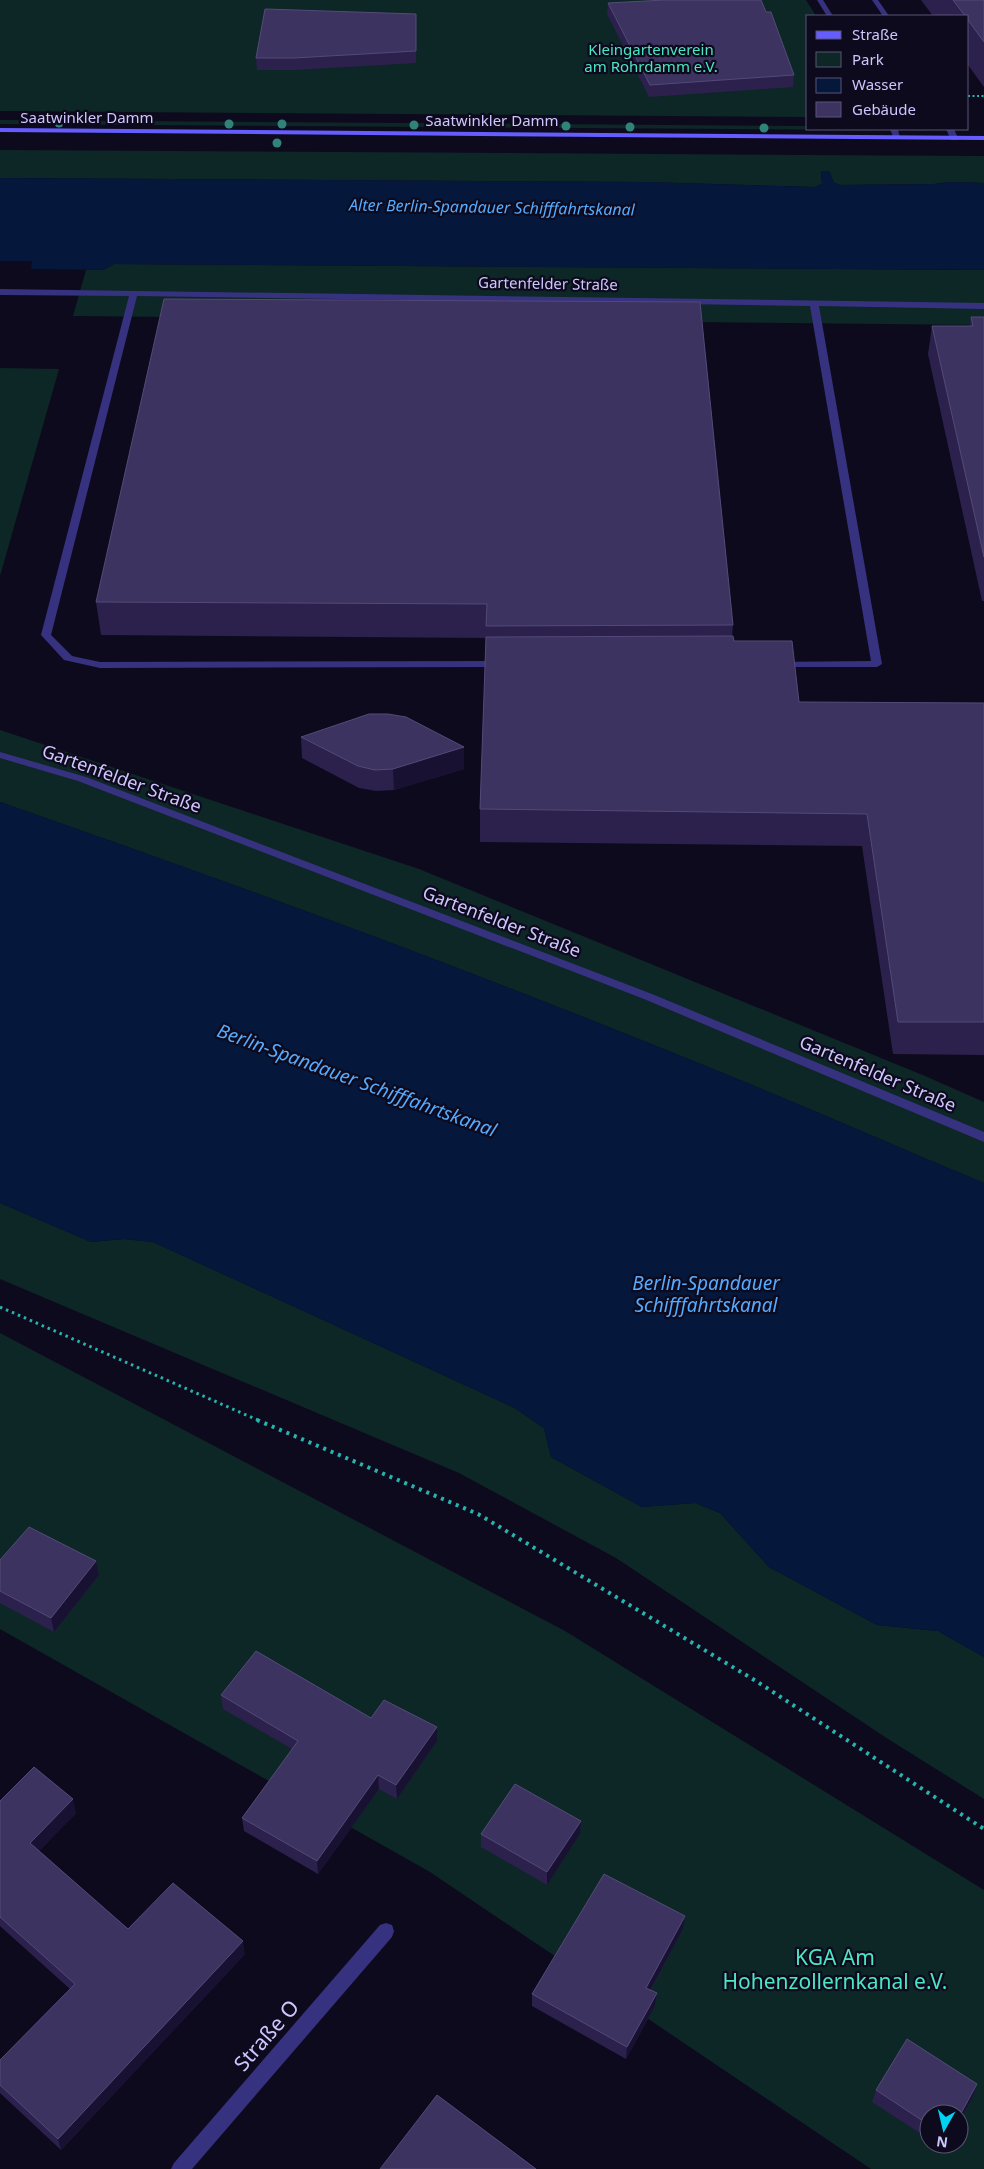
<svg xmlns="http://www.w3.org/2000/svg" width="984" height="2169" font-family="'Noto Sans',sans-serif">
<style>
.green{fill:#0d2727;fill-rule:evenodd}
.water{fill:#05173a}
.lines{fill:none;stroke-linecap:round;stroke-linejoin:round}
.path-far2{stroke:#25b4af;stroke-width:2;stroke-dasharray:2 2.5;stroke-linecap:butt}
.path-far1{stroke:#25b4af;stroke-width:3;stroke-dasharray:2.5 4;stroke-linecap:butt}
.path{stroke:#25b4af;stroke-width:4;stroke-dasharray:3 5;stroke-linecap:butt}
.service{fill:#37327f;fill-rule:evenodd}
.minor{fill:#37327f;fill-rule:evenodd}
.secondary{fill:#655dff;fill-rule:evenodd}
.tree{fill:#308378}
.wall{fill:#2b214c}
.shaded-wall{fill:#181131}
.building{fill:#3d3360;stroke:#544a79}
.labels{text-anchor:middle;dominant-baseline:central;stroke-width:4.5;stroke-linejoin:round;paint-order:stroke}
.far-park-label{font-size:15px;fill:#4be6c3;stroke:#0e0a1d}
.far-street-label{font-size:15px;fill:#cec6ff;stroke:#0e0a1d}
.far-water-label{font-size:16px;font-style:italic;fill:#54abff;stroke:#0e0a1d}
.street-label{font-size:18px;fill:#cec6ff;stroke:#0e0a1d}
.water-label{font-size:19px;font-style:italic;fill:#54abff;stroke:#0e0a1d}
.near-park-label{font-size:21px;fill:#4be6c3;stroke:#0e0a1d}
.near-street-label{font-size:21px;fill:#cec6ff;stroke:#0e0a1d}
</style>
<rect width="100%" height="100%" fill="#0e0a1d"/>
<g class="green">
<path d="M0 0H806L816 16H808V117L0 111Z"/>
<path d="M0 120 808 126V129L873 130 0 124Z"/>
<path d="M0 150 984 156V183L949 182 934 184 841 185 834 183 829 171H821L822 184 815 187 644 182 0 178Z"/>
<path d="M114 264 984 270V325L73 316 86 270H103Z"/>
<path d="M0 368 59 369 0 576Z"/>
<path d="M0 730 419 869 925 1076 984 1102V1183C904 1150 825 1115 745 1082 500 981 250 889 0 802Z"/>
<path d="M0 1203 91 1242 124 1239 153 1242 513 1407 544 1428 551 1457 642 1507 695 1503 720 1513 769 1567 877 1625 938 1631 984 1657V1799L888 1739 616 1558 459 1473 0 1279Z"/>
<path d="M0 1333 565 1631 984 1890V2169H871L430 1872 0 1629ZM929 2114H959V2144H929Z"/>
</g>
<g class="water">
<path d="M821 171H829L834 183 841 185 934 184 949 182 984 183V270L114 264 103 270 31 269 32 261H0V178L644 182 814 187 822 184Z"/>
<path d="M0 802C250 889 500 981 745 1082 825 1115 904 1150 984 1183V1657L938 1631 877 1625 769 1567 720 1513 695 1503 642 1507 551 1457 544 1428 513 1407 153 1242 124 1239 91 1242 0 1203Z"/>
</g>
<g class="lines">
<path class="path-far2" d="M968 96H984"/>
<path class="path-far1" d="M0 1307 260 1421"/>
<path class="path" d="M257 1420 478 1514 756 1681 984 1829"/>
<g class="service">
<path d="M817 0H823L833 16H827Z"/>
<path d="M890 129H898L900 139H894Z"/>
<path d="M0 289 984 303V309L819 306 882 664 877 667H778L774 666V662L871 661 810 306 137 296 51 635 72 656 100 662 500 661 505 664 500 667 100 668 64 660 41 635 129 296 0 295Z"/>
<path d="M0 752 86 777 652 994 984 1132V1142L644 999 78 781 0 758Z"/>
</g>
<g class="minor">
<path d="M872 0H878L889 16H883Z"/>
<path d="M946 129H954L958 138 957 140H951Z"/>
<path d="M386 1923 392 1925 394 1931 392 1937 192 2169H171L174 2163 380 1925Z"/>
</g>
<path class="secondary" d="M0 128 984 136V140L0 132Z"/>
</g>
<g class="tree">
<circle cx="59" cy="123" r="4.5"/>
<circle cx="229" cy="124" r="4.5"/>
<circle cx="282" cy="124" r="4.5"/>
<circle cx="414" cy="125" r="4.5"/>
<circle cx="566" cy="126" r="4.5"/>
<circle cx="630" cy="127" r="4.5"/>
<circle cx="764" cy="128" r="4.5"/>
<circle cx="277" cy="143" r="4.5"/>
</g>
<g class="wall">
<path d="M921 0H984V87L968 65V16H933Z"/>
<path d="M608 3 794 75 793 87 649 97 607 14Z"/>
<path d="M416 14V63L295 70H257L256 58Z"/>
<path d="M700 302 733 625 732 636 734 641 799 702 984 703V1055L893 1054 862 846 480 842V809L486 638 101 635 96 602Z"/>
<path d="M971 317H984V601H982L928 354 932 326H970Z"/>
<path d="M301 737 464 747V769L394 790 376 791 359 788 302 758Z"/>
<path d="M0 1560 96 1561 99 1575 54 1632 0 1603Z"/>
<path d="M221 1695 437 1727V1741L397 1799 379 1789 318 1874 244 1831 242 1818 292 1749 223 1709Z"/>
<path d="M0 1801 76 1813 39 1851 128 1929 245 1954 61 2150 0 2093V2060L70 1989 0 1926Z"/>
<path d="M581 1821 580 1834 547 1885 481 1847V1834Z"/>
<path d="M685 1916 683 1929 651 1990 657 1993 655 2006 626 2059 532 2006V1994Z"/>
<path d="M977 2084 973 2096 959 2122V2114H929V2139L872 2102 876 2090Z"/>
<path d="M937 2144H947L944 2149Z"/>
</g>
<g class="shaded-wall">
<path d="M464 747V769L394 790 393 769Z"/>
<path d="M96 1561 99 1575 54 1632 51 1618Z"/>
<path d="M437 1727V1741L397 1799 396 1785Z"/>
<path d="M378 1775 379 1789 318 1874 317 1861Z"/>
<path d="M73 1799 76 1813 34 1856 30 1843Z"/>
<path d="M581 1821 580 1834 547 1885V1872Z"/>
<path d="M685 1916 683 1929 645 2000 646 1988Z"/>
<path d="M243 1941 245 1954 61 2150 58 2139Z"/>
<path d="M657 1993 655 2006 626 2059 627 2047Z"/>
<path d="M977 2084 973 2096 959 2122V2117Z"/>
</g>
<g class="building">
<path d="M665 0H761L766 12H771L794 75 650 85 608 3Z"/>
<path d="M953 0H984V42L968 20V16H965Z"/>
<path d="M265 9 416 14V51L294 58H256Z"/>
<path d="M164 299 700 302 733 625 486 626 487 604 96 602Z"/>
<path d="M971 317H984V557L932 326H973Z"/>
<path d="M733 636 734 641H792L799 702 984 703V1022H898L867 814 480 809 486 637Z"/>
<path d="M369 714H388L406 717 464 747 393 769 375 770 358 766 301 737Z"/>
<path d="M29 1527 96 1561 51 1618 0 1591V1560Z"/>
<path d="M256 1651 371 1718 384 1700 437 1727 396 1785 378 1775 317 1861 242 1818 298 1741 221 1695Z"/>
<path d="M34 1767 73 1799 30 1843 128 1929 173 1883 243 1941 58 2139 0 2085V2060L75 1984 0 1917V1801Z"/>
<path d="M515 1784 581 1821 547 1872 481 1834Z"/>
<path d="M604 1874 685 1916 646 1988 657 1993 627 2047 532 1994Z"/>
<path d="M907 2039 977 2084 959 2117V2114H929V2125L876 2090Z"/>
<path d="M437 2095 536 2169H380Z"/>
</g>
<g class="labels">
<g class="far-park-label">
<text x="651" y="49">Kleingartenverein<tspan x="651" dy="17">am Rohrdamm e.V.</tspan></text>
</g>
<g class="far-street-label">
<text x="87" y="117">Saatwinkler Damm</text>
<text x="492" y="120">Saatwinkler Damm</text>
<text transform="translate(548 283) rotate(1)">Gartenfelder Straße</text>
</g>
<g class="far-water-label">
<text transform="translate(492 207) rotate(1)">Alter Berlin-Spandauer Schifffahrtskanal</text>
</g>
<g class="street-label">
<text transform="translate(122 778) rotate(20)">Gartenfelder Straße</text>
<text transform="translate(502 921) rotate(21)">Gartenfelder Straße</text>
<text transform="translate(878 1073) rotate(23)">Gartenfelder Straße</text>
</g>
<g class="water-label">
<text transform="translate(357 1080) rotate(20)">Berlin-Spandauer Schifffahrtskanal</text>
<text x="706" y="1283">Berlin-Spandauer<tspan x="706" dy="22">Schifffahrtskanal</tspan></text>
</g>
<g class="near-park-label">
<text x="835" y="1957">KGA Am<tspan x="835" dy="24">Hohenzollernkanal e.V.</tspan></text>
</g>
<g class="near-street-label">
<text transform="translate(266 2035) rotate(-49)">Straße O</text>
</g>
</g>
<rect x="806" y="15" width="162" height="115" fill="#0e0a1d" stroke="#5b5577"/>
<rect x="816" y="31" width="25" height="8" fill="#655dff" stroke="#5b5577"/>
<text x="852" y="40" font-size="15" fill="#cec6ff">Straße</text>
<rect x="816" y="52" width="25" height="15" fill="#0d2727" stroke="#5b5577"/>
<text x="852" y="65" font-size="15" fill="#cec6ff">Park</text>
<rect x="816" y="78" width="25" height="15" fill="#05173a" stroke="#5b5577"/>
<text x="852" y="90" font-size="15" fill="#cec6ff">Wasser</text>
<rect x="816" y="102" width="25" height="15" fill="#3d3360" stroke="#5b5577"/>
<text x="852" y="115" font-size="15" fill="#cec6ff">Gebäude</text>
<g transform="translate(944 2129) rotate(188)"><circle r="24" fill="#0e0a1d" stroke="#5b5577"/>
<path d="M0-4L9 19L0 12L-9 19Z" fill="#00d2f1"/>
<text y="-8" font-size="14" font-weight="bold" text-anchor="middle" fill="#cec6ff">N</text>
</g>
</svg>
